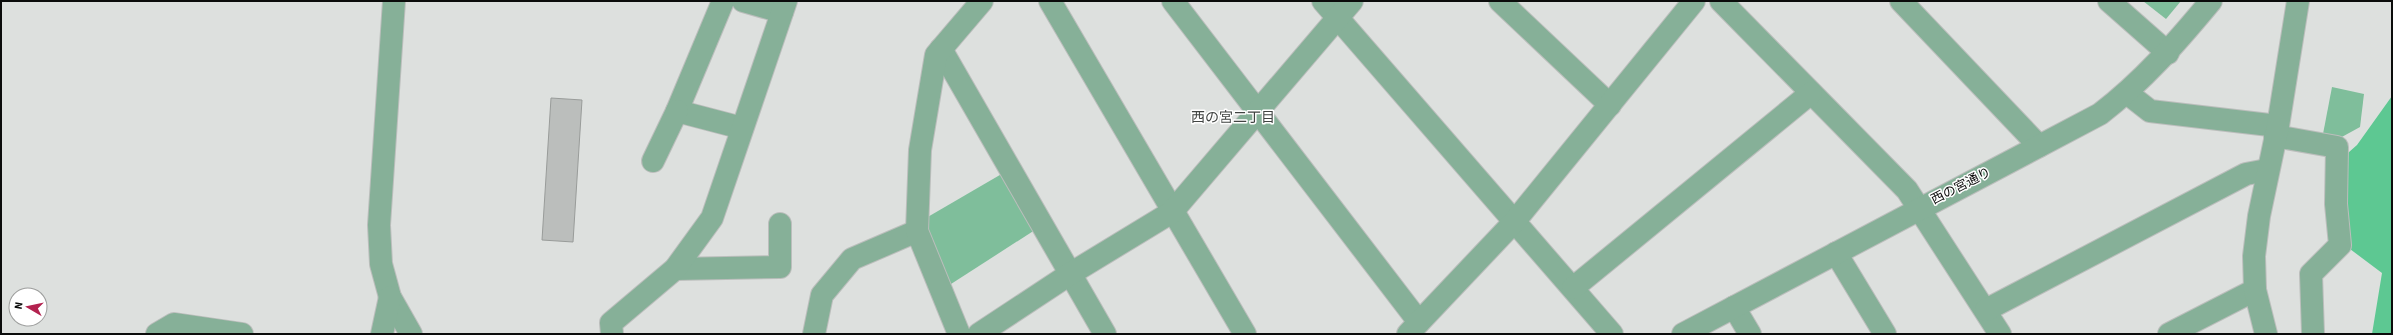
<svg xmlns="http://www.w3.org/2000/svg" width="2393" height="335" font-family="'Source Sans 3','Noto Sans JP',sans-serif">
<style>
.green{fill:#7fbe9b}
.forest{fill:#5dc892}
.building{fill:#bbbebc;stroke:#999c9a}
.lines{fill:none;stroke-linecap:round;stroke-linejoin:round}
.minor-casing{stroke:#bbbebc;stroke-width:24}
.minor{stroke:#86b098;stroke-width:22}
.labels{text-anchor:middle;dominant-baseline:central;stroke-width:3;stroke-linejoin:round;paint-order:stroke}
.street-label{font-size:13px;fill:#0b0c0b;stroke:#fff}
.neighbourhood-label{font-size:14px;fill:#414442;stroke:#fff}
</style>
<rect width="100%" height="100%" fill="#dde0de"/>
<g class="green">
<path d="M2143 1H2181L2166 19Z"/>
<path d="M2332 87 2364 94 2360 127 2340 138 2323 134Z"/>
<path d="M1005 172 1038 228 951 284 925 234 926 218Z"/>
</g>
<path class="forest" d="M2392 96V334H2372L2382 273 2350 249 2340 160 2357 145Z"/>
<path class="building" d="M551 98 582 100 573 242 542 240Z"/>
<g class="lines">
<g class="minor-casing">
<g id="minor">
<path d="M394 1 379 225 381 264 390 297 411 334"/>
<path d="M723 1 677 111 742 128"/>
<path d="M743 1 782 12"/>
<path d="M1050 1 1245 334"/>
<path d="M1173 1 1419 322"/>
<path d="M1323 1 1612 334"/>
<path d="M1500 1 1610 105"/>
<path d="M1721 1 1907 190 2000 334"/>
<path d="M1901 1 2039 146"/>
<path d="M2109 1 2168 53"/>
<path d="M941 49 1105 334"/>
<path d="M2127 93 2150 111 2278 126"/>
<path d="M2275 136 2337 147 2336 204 2340 245 2311 274 2313 334"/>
<path d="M653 161 677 111"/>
<path d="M1836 253 1885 334"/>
<path d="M675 269 780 267V224"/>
<path d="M1573 288 1811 93"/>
<path d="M1734 307 1750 334"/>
<path d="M1986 310 2246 174 2267 170"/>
<path d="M157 334 174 324 242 334"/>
<path d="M382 334 390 297"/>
<path d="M612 334 611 323 675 269 712 218 786 1"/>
<path d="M814 334 822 295 852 259 917 231"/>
<path d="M959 334 917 231 920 150 936 55 982 1"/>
<path d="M979 334 1070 274 1172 212 1352 1"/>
<path d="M1408 334 1515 221 1694 1"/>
<path d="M1683 334 2100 114C2143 81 2177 42 2211 1"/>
<path d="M2169 334 2255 290"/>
<path d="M2266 334 2255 290 2254 256 2259 216 2278 126 2298 1"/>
</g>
</g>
<use href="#minor" class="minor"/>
</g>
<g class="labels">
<g class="street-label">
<text transform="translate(1961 186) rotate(-27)">西の宮通り</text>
</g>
<g class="neighbourhood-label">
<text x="1233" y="118">西の宮二丁目</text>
</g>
</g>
<rect width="2393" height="335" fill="none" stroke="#0b0c0b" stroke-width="4"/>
<g transform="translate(28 307) rotate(279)"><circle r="19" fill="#ffffff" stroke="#9d9e9d"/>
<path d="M0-3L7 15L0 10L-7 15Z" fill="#b3224f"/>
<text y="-6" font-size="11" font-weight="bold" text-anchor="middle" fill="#0b0c0b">N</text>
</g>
</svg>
